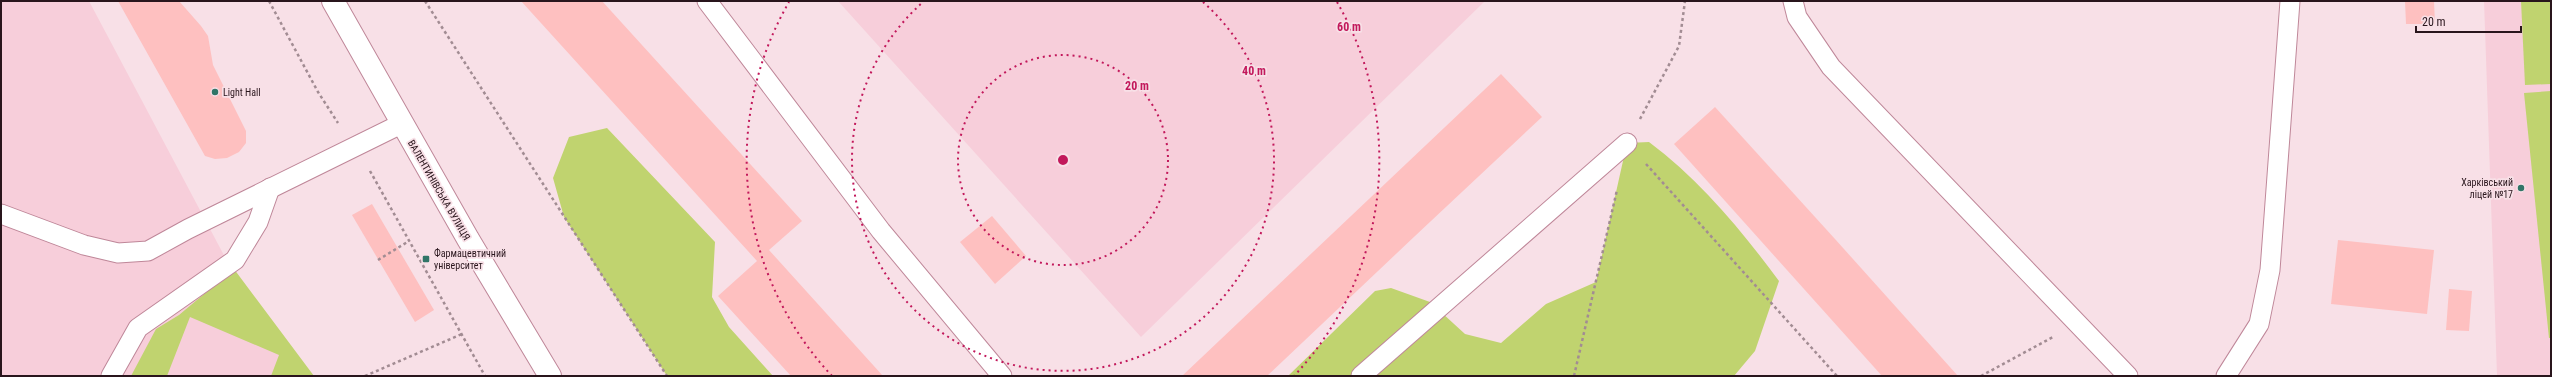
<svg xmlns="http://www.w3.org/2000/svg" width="2552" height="377" font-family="'Roboto Condensed',sans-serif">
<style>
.built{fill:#f7ceda}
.green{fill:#c0d36f}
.building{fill:#fec0c0}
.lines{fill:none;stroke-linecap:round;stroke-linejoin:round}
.service-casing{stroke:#bf8799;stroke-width:21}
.tertiary-casing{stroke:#bf8799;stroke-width:24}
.path{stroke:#a28c93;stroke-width:2.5;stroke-dasharray:3 3;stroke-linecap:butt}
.service{stroke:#fff;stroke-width:19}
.tertiary{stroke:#fff;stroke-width:22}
.ring{fill:none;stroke:#c2185b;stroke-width:2;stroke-dasharray:2 4}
.poi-dot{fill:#317567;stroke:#f8e0e7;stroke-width:1.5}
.labels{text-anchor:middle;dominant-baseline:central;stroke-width:3.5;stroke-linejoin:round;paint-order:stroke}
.poi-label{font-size:10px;fill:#29151c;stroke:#f8e0e7;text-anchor:start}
.street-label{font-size:10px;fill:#29151c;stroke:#f8e0e7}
.centre{fill:#c2185b;stroke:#f8e0e7;stroke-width:2}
.ring-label{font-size:12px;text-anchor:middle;font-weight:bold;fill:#c2185b;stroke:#f8e0e7;stroke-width:3.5;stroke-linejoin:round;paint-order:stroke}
</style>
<rect width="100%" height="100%" fill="#f8e0e7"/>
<g class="built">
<path d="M1 1H89L227 261 313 376H1Z"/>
<path d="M838 1H1485L1141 337Z"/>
<path d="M2484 1H2551V376H2497Z"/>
</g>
<g class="green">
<path d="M2521 1H2551V84L2525 85Z"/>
<path d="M2551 91V338H2549L2524 93Z"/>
<path d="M607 128 715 242 712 297 729 327 773 376H667L564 217 553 178 569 137Z"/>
<path d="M1649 142C1700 180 1742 231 1779 281L1755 351 1734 376H1288L1375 291 1391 288 1430 302 1465 334 1501 343 1546 304 1596 282 1627 143Z"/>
<path d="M234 269 314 376H271L279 355 190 317 167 376H131L156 329 179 315Z"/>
</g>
<g class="building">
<path d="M118 1H179L201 26 208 36 213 65 246 131V143L239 152 227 158 215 159 205 156Z"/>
<path d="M521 1H602L802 221 769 250 883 376H791L718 296 757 261Z"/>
<path d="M2405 1H2434L2435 24H2406Z"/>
<path d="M1501 74 1542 117 1415 236 1267 376H1182Z"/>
<path d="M1715 107 1835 239 1958 376H1882L1674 144Z"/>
<path d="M372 204 434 310 415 322 352 215Z"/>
<path d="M992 216 1026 256 995 284 960 242Z"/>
<path d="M2338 240 2434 250 2427 314 2331 304Z"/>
<path d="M2449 289 2472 291 2469 331 2446 330Z"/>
</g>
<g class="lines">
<g class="service-casing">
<g id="service">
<path d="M707 1 881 231 1002 376"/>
<path d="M1793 1 1797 17 1831 67 2128 376"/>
<path d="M1 214 84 245 118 253 148 251 188 229 401 124"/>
<path d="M111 376 138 328 235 260 258 222 270 188"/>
<path d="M1361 376 1627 143"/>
<path d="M2226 376 2259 324 2270 270 2290 1"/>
</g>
</g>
<g class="tertiary-casing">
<path id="tertiary" d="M333 1 468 239 550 376"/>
</g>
<g class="path">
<path d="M269 1 318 92 338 123"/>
<path d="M425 1 667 376"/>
<path d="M1640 119 1679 46 1685 1"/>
<path d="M1646 164 1837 376"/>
<path d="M370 171 485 376"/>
<path d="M378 260 409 241"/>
<path d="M365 376 462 334"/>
<path d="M1574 376 1617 190"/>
<path d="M1981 376 2053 337"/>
</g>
<use href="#service" class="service"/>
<use href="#tertiary" class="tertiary"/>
</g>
<g class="ring">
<circle cx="1063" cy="160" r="105"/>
<path d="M1203 2A211 211 0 1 1 923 2"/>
<path d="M832 376A316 316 0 0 1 789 2M1337 2A316 316 0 0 1 1294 376"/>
</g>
<g class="poi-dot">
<circle cx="215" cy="92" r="4"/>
<circle cx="2521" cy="188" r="4"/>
<rect x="422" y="255" width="8" height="8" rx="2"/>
</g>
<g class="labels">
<g class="poi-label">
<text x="223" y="92">Light Hall</text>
<text x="2513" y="182" text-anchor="end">Харківський<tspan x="2513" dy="12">ліцей №17</tspan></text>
<text x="434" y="253">Фармацевтичний<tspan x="434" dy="12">університет</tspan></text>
</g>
<g class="street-label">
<text transform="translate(439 190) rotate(60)">ВАЛЕНТИНІВСЬКА ВУЛИЦЯ</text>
</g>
</g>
<circle cx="1063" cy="160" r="6" class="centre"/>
<g class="ring-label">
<text x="1349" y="31">60 m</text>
<text x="1254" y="75">40 m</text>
<text x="1137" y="90">20 m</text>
</g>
<rect width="2552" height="377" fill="none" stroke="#29151c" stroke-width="4"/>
<path d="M2416 26v6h105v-6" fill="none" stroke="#29151c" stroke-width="2"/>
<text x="2422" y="26" font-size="12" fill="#29151c" stroke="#f8e0e7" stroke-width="3" paint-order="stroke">20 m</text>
</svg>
